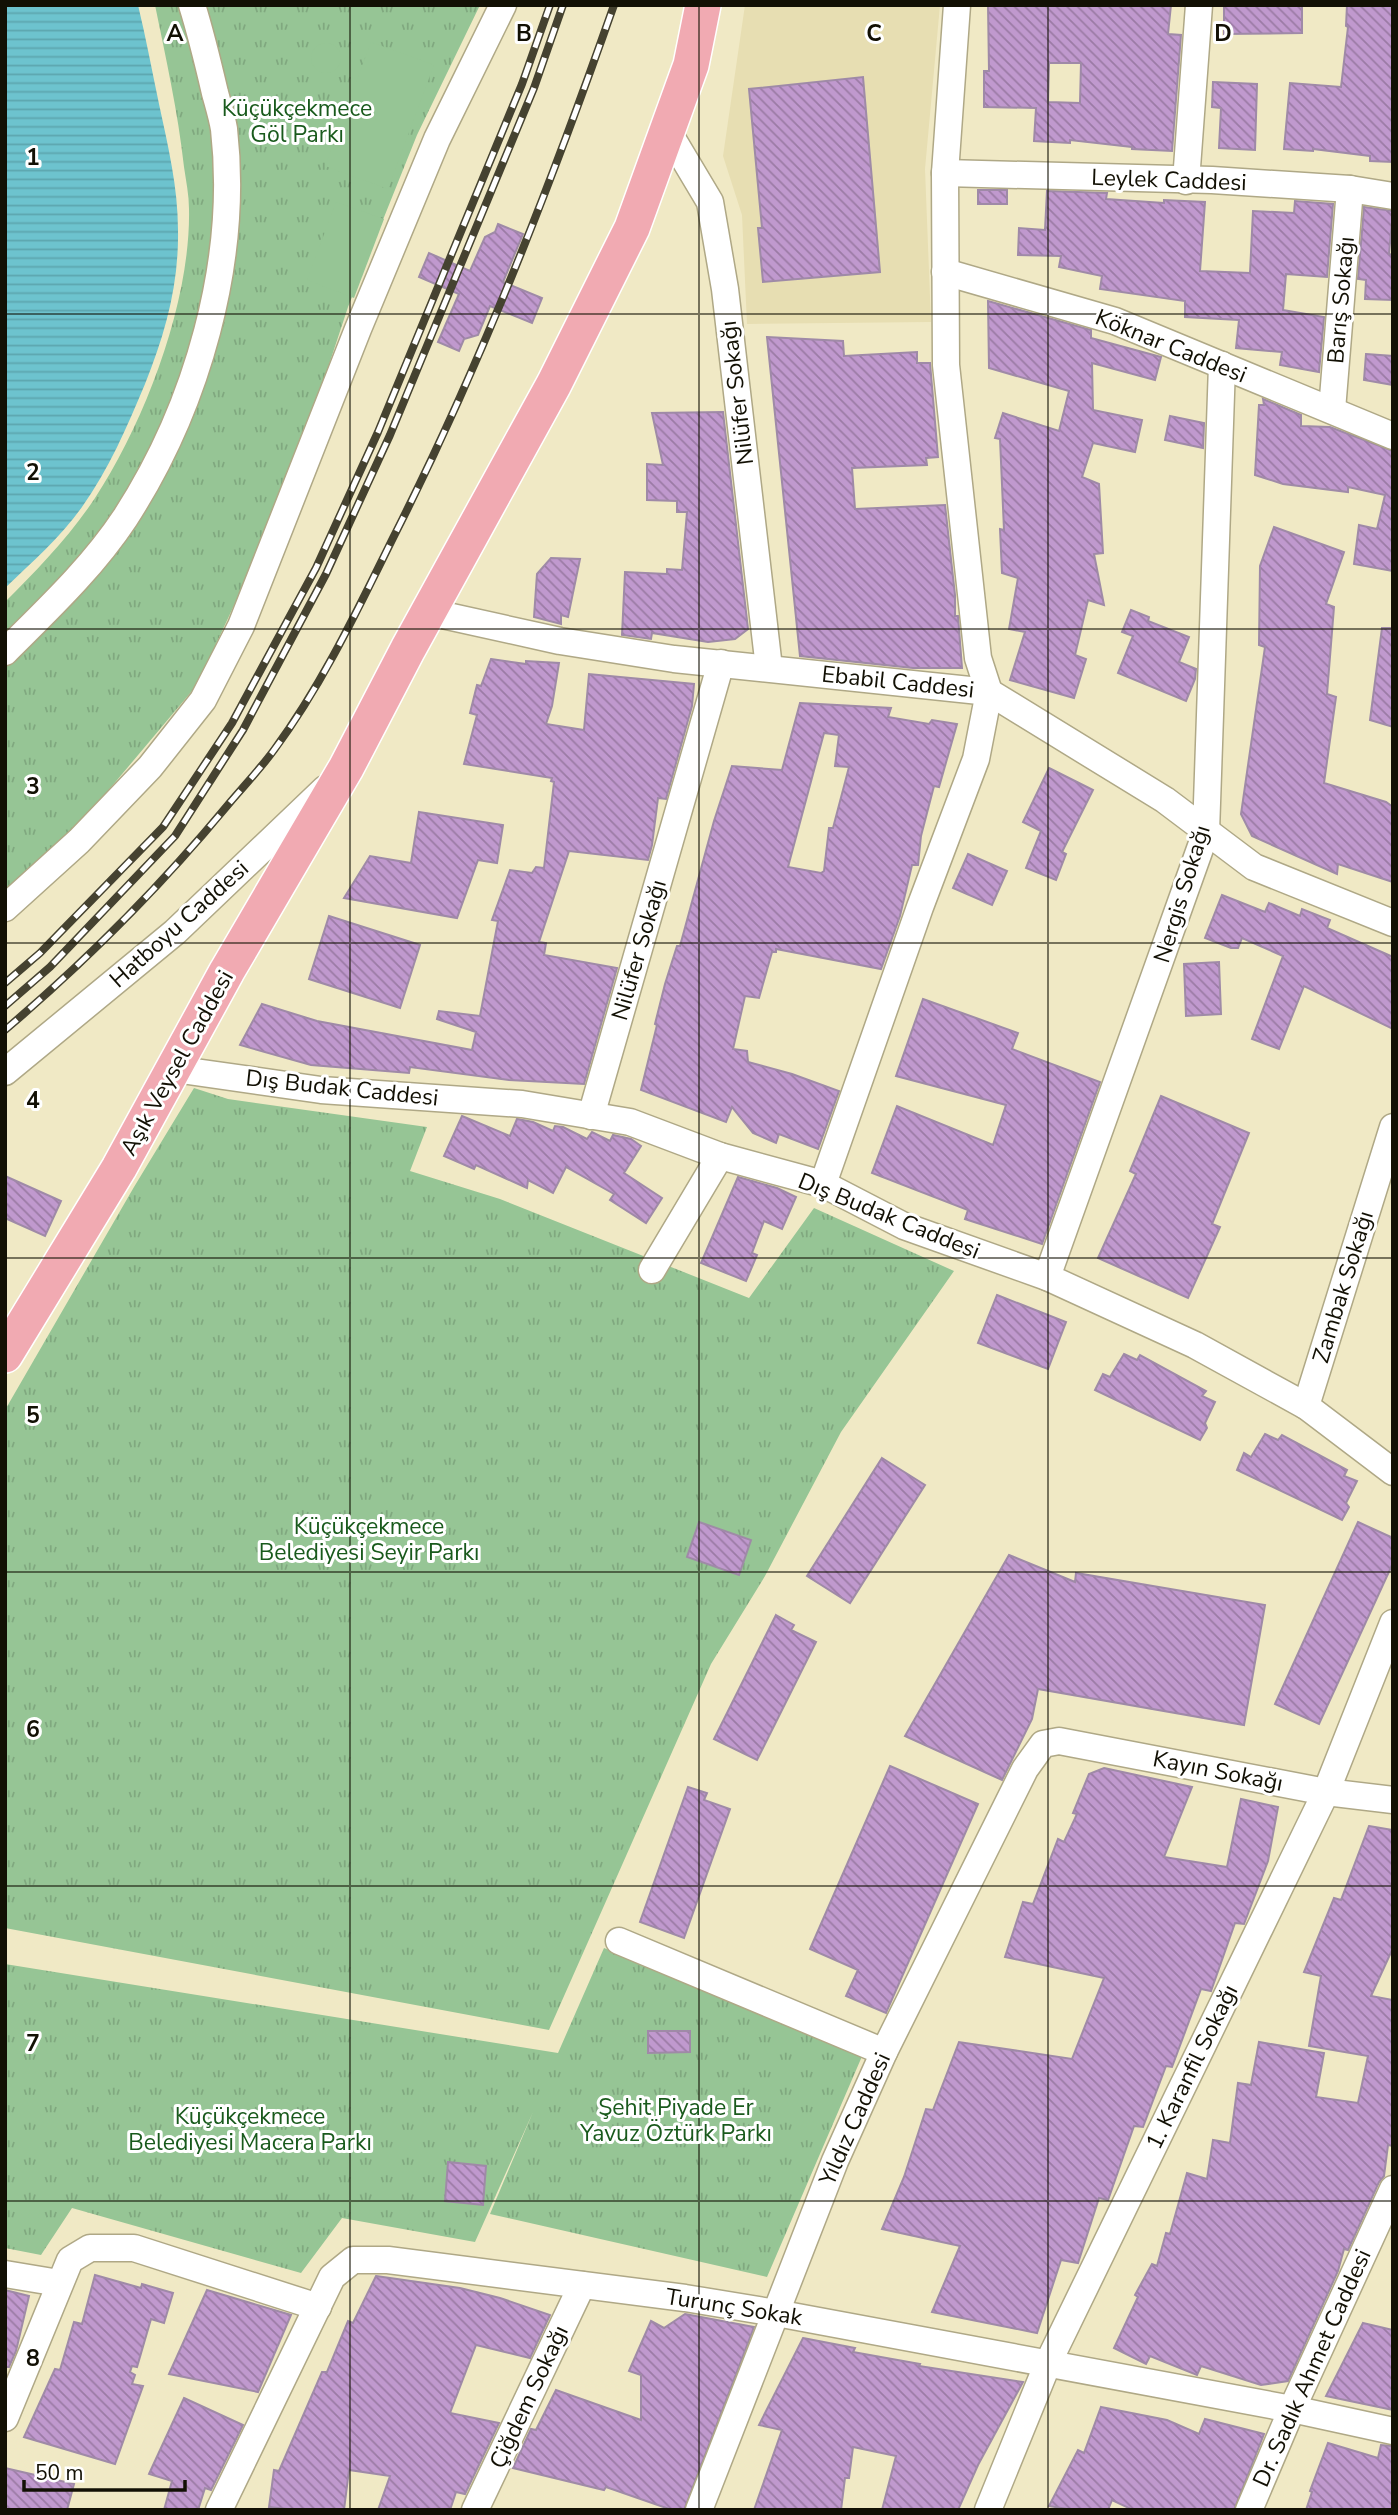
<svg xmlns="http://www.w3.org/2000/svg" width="1398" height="2515" font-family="'Nunito Sans',sans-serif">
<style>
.built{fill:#e7deb2}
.park{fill:url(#park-tufts)}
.garden{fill:#96c595}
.water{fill:url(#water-rules)}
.building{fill:url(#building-back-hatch);stroke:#9f8aa7;stroke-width:2;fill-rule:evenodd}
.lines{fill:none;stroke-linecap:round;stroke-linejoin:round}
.minor-casing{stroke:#afa886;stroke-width:29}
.major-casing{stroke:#fff;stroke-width:38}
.minor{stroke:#fff;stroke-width:26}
.major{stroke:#f1aab2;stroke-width:35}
.rail-casing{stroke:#454230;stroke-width:8}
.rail{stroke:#fff;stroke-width:5;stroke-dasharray:16;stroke-linecap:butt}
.grid{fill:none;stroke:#121004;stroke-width:2;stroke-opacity:0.55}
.labels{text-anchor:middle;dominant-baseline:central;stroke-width:6;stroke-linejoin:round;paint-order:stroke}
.park-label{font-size:23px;fill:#195a1c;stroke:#fff}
.street-label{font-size:23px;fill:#121004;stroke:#fff}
.grid-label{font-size:23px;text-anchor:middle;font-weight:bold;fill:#121004;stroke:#fff;stroke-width:6;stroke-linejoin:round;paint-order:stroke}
</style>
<defs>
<pattern id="park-tufts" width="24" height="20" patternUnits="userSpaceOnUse" patternTransform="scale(1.75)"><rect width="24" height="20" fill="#96c595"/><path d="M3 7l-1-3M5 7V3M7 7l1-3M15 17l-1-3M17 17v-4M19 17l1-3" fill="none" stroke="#80a87f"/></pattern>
<pattern id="water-rules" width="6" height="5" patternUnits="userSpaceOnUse" patternTransform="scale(1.75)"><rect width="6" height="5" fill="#6dc3ce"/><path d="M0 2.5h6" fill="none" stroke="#5da6af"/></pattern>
<pattern id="building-back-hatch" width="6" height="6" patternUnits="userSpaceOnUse" patternTransform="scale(1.75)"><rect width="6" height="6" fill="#c099ce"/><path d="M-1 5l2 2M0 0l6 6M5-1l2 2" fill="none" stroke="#9b7ba5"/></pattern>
</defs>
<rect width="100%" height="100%" fill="#f0e9c5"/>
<path class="built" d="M745 5H940L925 169 931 322 747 324 742 215 723 156Z"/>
<g class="park">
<path d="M155 5H480L417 135 348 307 288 489 197 685 75 830 5 894V602C37 570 70 536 95 498 145 422 191 301 189 209 189 195 186 181 184 167 178 112 166 59 155 5Z"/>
<path d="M194 1088 228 1099 427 1127 410 1171 500 1199 749 1298 814 1208 954 1271 841 1432 765 1576 711 1664 549 2030 5 1928V1410L134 1187Z"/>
<path d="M604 1948 863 2054 767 2277 490 2214 533 2112 475 2242 342 2218 301 2273 72 2208 41 2255 5 2248V1964L558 2053Z"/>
</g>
<g class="garden">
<path d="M371 42 434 65 388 189 325 166Z"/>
<circle cx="326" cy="58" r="15"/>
<path d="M336 202 384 219 354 298 307 280Z"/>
</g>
<path class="water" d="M5 5H138C146 38 152 71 159 104 168 146 178 187 178 230 179 285 165 334 145 384 127 427 109 469 82 507 61 537 32 562 5 588Z"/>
<g class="building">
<path d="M988 5H1171L1168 34 1181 35 1172 151 1132 149V147L1070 140V143L1034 141 1036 108 984 107V71H989ZM1049 63H1081L1080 103 1048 102Z"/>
<path d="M1224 5H1302V33L1224 34Z"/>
<path d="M1347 5H1393V162L1370 161V156L1313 149V151L1284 149 1290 83 1341 87 1348 27 1346 26Z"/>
<path d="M863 77 880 272 763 282 758 228H762L749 89Z"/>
<path d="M1213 82 1257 84 1255 150 1219 148 1221 108 1212 107Z"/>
<rect x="978" y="190" width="29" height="14"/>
<path d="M1047 191 1107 193 1106 199 1164 203V200L1205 202 1200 271 1250 273 1253 211 1294 213 1295 201 1333 204 1327 277 1286 274 1283 310 1324 317 1319 372 1280 365 1282 352 1236 348 1239 320 1185 317V301L1100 289 1102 276 1059 267 1061 256 1018 255 1019 228 1045 230Z"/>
<path d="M1364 207 1393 211 1389 254 1393 255V300L1365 299 1366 280 1358 279Z"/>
<path d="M498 224 523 234 503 282 542 298 532 323 490 306 478 335 464 339 459 351 438 342 459 294 419 277 429 253 470 271 485 237 495 232Z"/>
<path d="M988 301 1091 330V338L1161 357 1155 380 1092 363 1093 410 1142 420 1135 452 1093 443 1082 477 1099 484 1103 553 1094 554 1104 605 1088 600 1075 655 1086 659 1074 698 1010 680 1025 632 1009 629 1018 578 1002 573 1000 529 1004 530 1000 439 995 438 1003 413 1059 431 1069 391 989 368Z"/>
<path d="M767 337 843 341 844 356 917 352V363H930L938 457 926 458 927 465 852 468 855 509 945 505 955 595V616H958L962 668H913L800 656Z"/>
<path d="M1366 354 1393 356V385L1364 380Z"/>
<path d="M1263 399 1301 415V426L1330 427 1393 451V571L1354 564 1359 525 1377 529 1385 495 1348 487V492L1283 484 1255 475 1259 405H1264Z"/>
<path d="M723 412 748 629 735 639 708 642 652 633 651 639 622 635 625 572 667 574V569L682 570 687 512H677V501L647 500V464L663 465 652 413Z"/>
<path d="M1170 416 1204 423 1203 448 1165 440Z"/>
<path d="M1274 527 1344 552 1326 604 1334 607 1327 694 1336 697 1324 783 1386 802 1393 807V882L1338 864 1337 874 1252 836 1241 814 1265 647 1259 645 1260 566Z"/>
<path d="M551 558 580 559 568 617 561 615V624L534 617 537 574Z"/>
<path d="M1131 610 1149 617 1148 621 1189 637 1179 662 1196 669 1195 679 1186 701 1118 673 1133 636 1122 632Z"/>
<path d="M1382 628H1393V727L1370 720Z"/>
<path d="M491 659 526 664V661L559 663 552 706 546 724 584 730 589 674 694 684 692 706 666 799 658 798 652 845 648 860 569 851 539 942 546 943 544 955 617 968 584 1084 509 1080 410 1067 409 1073 311 1065 240 1045 262 1004 317 1021 472 1050 476 1032 437 1019 439 1011 480 1016 498 921 492 920 510 870 532 873 536 867 544 868 554 782 551 781 552 778 464 764 477 715 470 713 477 685 481 686Z"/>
<path d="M800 703 891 708 888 717 929 724 932 720 957 724 939 787 934 786 921 836 918 865H912L900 916 881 969 776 949V952H772L759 998 745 996 733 1049 747 1051 748 1062 792 1074 839 1091 818 1149 779 1134 776 1143 753 1133 732 1107 726 1122 641 1090 657 1025 655 1024 665 984 677 946H680L714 821 732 766 782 770ZM824 733 839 735 835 766 849 767 833 828H829L824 871 821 873 788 867Z"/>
<path d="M1049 768 1093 790 1062 852 1066 854 1056 880 1026 868 1041 831 1023 822Z"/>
<path d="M419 812 503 825 497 863 478 860 457 918 344 898 370 856 411 863Z"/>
<path d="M968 854 1007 871 992 905 953 888Z"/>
<path d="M1222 895 1265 912 1269 903 1300 916 1302 909 1330 920 1327 928 1393 957V1029L1304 986 1279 1049 1252 1039 1283 956 1242 938 1238 948H1231L1205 938Z"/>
<path d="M329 916 420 945 400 1008 309 979Z"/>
<path d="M1219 962 1221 1014 1186 1016 1184 964Z"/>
<path d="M923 999 1018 1033 1012 1049 1100 1082 1042 1244 965 1219 968 1210 872 1173 897 1106 993 1145 1006 1105 896 1076Z"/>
<path d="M1161 1096 1249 1133 1212 1224 1220 1227 1188 1298 1098 1258 1136 1174 1130 1171Z"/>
<path d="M462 1116 510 1136 517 1119 533 1122 553 1131 555 1126 563 1127 587 1139 592 1132 610 1141 613 1135 631 1139 641 1146 624 1173 662 1198 646 1223 610 1200 614 1194 566 1167 553 1193 528 1180 527 1188 476 1165 474 1169 444 1156Z"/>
<path d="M5 1176 61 1201 45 1236 5 1218Z"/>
<path d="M738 1177 777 1188 796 1197 782 1229 764 1221 752 1253 757 1255 746 1281 701 1263Z"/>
<path d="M997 1295 1066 1322 1048 1369 978 1343Z"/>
<path d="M1124 1354 1137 1360 1140 1355 1206 1391 1202 1396 1215 1402 1205 1423 1207 1428 1200 1440 1095 1390 1103 1374 1110 1377Z"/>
<path d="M1265 1434 1278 1440 1282 1435 1347 1470 1344 1476 1357 1481 1346 1503 1349 1507 1342 1520 1237 1470 1244 1453 1251 1457Z"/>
<path d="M882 1458 925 1485 850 1603 807 1576Z"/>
<path d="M699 1522 751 1540 739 1575 687 1557Z"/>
<path d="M1358 1522 1393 1538V1563L1319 1724 1275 1704Z"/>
<path d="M1009 1555 1075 1582 1076 1573 1265 1605 1244 1725 1038 1689 1032 1719 1002 1780 905 1736Z"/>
<path d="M776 1615 794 1625 791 1630 816 1642 757 1760 714 1739Z"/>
<path d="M890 1766 978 1804 886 2013 846 1996 858 1970 810 1949Z"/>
<path d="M1104 1768 1192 1787 1164 1857 1227 1867 1241 1799 1278 1807 1268 1861 1244 1924 1235 1923 1211 1991 1201 1989 1172 2067 1166 2066 1143 2127 1134 2126 1108 2200 1099 2198 1078 2263 1061 2260 1037 2333 932 2312 960 2246 882 2229 904 2177 926 2109 933 2110 959 2042 1072 2059 1104 1978 1005 1957 1023 1902 1033 1904 1058 1839 1064 1842 1077 1814 1073 1813 1089 1774Z"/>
<path d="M688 1787 707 1793 704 1800 730 1809 684 1938 640 1922Z"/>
<path d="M1369 1826 1393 1830V1948L1371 1996 1393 2000V2146L1388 2145 1384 2176 1379 2182 1348 2250 1344 2249 1338 2271 1288 2381 1261 2385 1201 2366 1197 2375 1150 2356 1146 2364 1114 2348 1138 2297 1135 2295 1152 2264 1157 2266 1166 2233 1170 2234 1187 2173 1207 2179 1213 2140 1230 2143 1238 2083 1251 2085 1259 2042 1324 2053 1316 2097 1358 2103 1368 2056 1309 2046 1321 1976 1304 1972 1334 1898 1341 1900Z"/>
<path d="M648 2031H690V2052L648 2053Z"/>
<path d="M448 2162 486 2166 483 2205 445 2201Z"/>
<path d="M95 2275 141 2288 142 2284 173 2293 164 2323 151 2319 137 2367 132 2366 130 2372 135 2375 132 2384 143 2386 115 2464 24 2437 55 2369 60 2370 74 2322 82 2324Z"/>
<path d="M376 2276 460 2288 500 2298 550 2315 530 2358 476 2345 450 2413 499 2423 465 2494 456 2492 450 2510H378L390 2476 349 2470 344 2510H296L269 2507 274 2470 279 2471 322 2372H327L348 2321 353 2323Z"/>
<path d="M5 2290 29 2296 16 2351 9 2367H5Z"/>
<path d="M207 2290 291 2315 258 2392 169 2374Z"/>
<path d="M685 2314 754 2327 684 2510H672L606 2487 604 2490 513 2468 531 2429 536 2430 556 2390 641 2420V2375L629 2371 651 2321 664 2328Z"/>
<path d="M1363 2323 1393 2330V2410L1326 2396Z"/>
<path d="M803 2338 855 2348 853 2352 920 2364 919 2366 1023 2382 978 2465 958 2510H882L896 2456 853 2447 849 2478H845L841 2510H754L782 2430 759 2425Z"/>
<path d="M184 2398 243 2425 211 2490 205 2488 198 2510H164L172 2481 149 2474Z"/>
<path d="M1101 2407 1167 2420 1199 2434 1205 2419 1264 2434 1234 2510H1133L1112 2500 1108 2510H1073L1049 2506 1078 2450 1084 2453Z"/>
<path d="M1328 2443 1378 2458 1381 2445 1393 2446V2510H1306L1312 2492 1310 2491Z"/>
<path d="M5 2468 74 2484 67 2510H5Z"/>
</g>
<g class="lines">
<g class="minor-casing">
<g id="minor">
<path d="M667 130 710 202 725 289 769 668"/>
<path d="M945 173 1212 180 1350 189 1393 196"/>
<path d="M1186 181 1199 5"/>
<path d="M945 272 1115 321 1393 436"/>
<path d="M1332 410 1350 189"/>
<path d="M429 612 560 641 674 659 989 692 1165 800 1254 867 1393 923"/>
<path d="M5 652C47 610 92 568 125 518 197 407 239 261 224 129 222 117 218 104 215 93 208 63 201 34 192 5"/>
<path d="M5 908 79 841 150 767 203 700 241 626 358 329 437 139 503 5"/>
<path d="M174 1069 321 1090 522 1104 630 1122 720 1156 823 1184 904 1226 1047 1277 1195 1345 1306 1406 1393 1472"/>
<path d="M5 1072 175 932 325 789"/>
<path d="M591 1116 721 663"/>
<path d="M823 1184 920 907 976 759 989 692 978 658 946 365 945 173 957 5"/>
<path d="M652 1270 720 1156"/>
<path d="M1047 1277 1206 832 1222 365"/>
<path d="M1306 1406 1393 1127"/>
<path d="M619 1941 884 2052"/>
<path d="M5 2274 59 2283"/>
<path d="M5 2418 70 2260 90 2248H134L318 2307"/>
<path d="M219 2510 332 2277 353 2260H388L685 2298 776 2313 1292 2409 1393 2431"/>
<path d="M475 2510 582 2285"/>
<path d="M699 2510 835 2161 884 2052 1025 1769 1043 1744 1059 1741 1326 1792 1393 1800"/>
<path d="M988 2510 1048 2363 1326 1792 1393 1623"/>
<path d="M1249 2510 1292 2409 1393 2189"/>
</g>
</g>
<g class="major-casing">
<path id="major" d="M5 1355 119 1168 227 971 346 768 408 649 554 384 632 228 691 65 703 5"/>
</g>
<use href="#minor" class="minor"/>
<use href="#major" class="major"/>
<g class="rail-casing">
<g id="rail">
<path d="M5 983 40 953 163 827 232 723 316 568 378 432 522 84 550 5"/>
<path d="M5 1006 50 967 175 836 243 730 326 574 390 435 534 88 563 5"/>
<path d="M5 1030C85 962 160 887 227 806 243 787 260 769 274 750 322 685 357 611 393 538 480 366 550 187 614 5"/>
</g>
</g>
<use href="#rail" class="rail"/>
</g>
<path class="grid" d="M350 5V2510M699 5V2510M1048 5V2510M5 314H1393M5 629H1393M5 943H1393M5 1258H1393M5 1572H1393M5 1886H1393M5 2201H1393"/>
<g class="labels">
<g class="park-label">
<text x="297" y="108">Küçükçekmece<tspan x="297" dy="26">Göl Parkı</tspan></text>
<text x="369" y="1526">Küçükçekmece<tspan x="369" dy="26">Belediyesi Seyir Parkı</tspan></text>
<text x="676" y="2107">Şehit Piyade Er<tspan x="676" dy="26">Yavuz Öztürk Parkı</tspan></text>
<text x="250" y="2116">Küçükçekmece<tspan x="250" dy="26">Belediyesi Macera Parkı</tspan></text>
</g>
<g class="street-label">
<text transform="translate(1169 180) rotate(2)">Leylek Caddesi</text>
<text transform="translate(1341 300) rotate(-85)">Barış Sokağı</text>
<text transform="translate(1171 346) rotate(22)">Köknar Caddesi</text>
<text transform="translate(737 393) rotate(-97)">Nilüfer Sokağı</text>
<text transform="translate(898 682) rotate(6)">Ebabil Caddesi</text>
<text transform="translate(1182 894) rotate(-73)">Nergis Sokağı</text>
<text transform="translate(179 924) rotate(-42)">Hatboyu Caddesi</text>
<text transform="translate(639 950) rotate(-74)">Nilüfer Sokağı</text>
<text transform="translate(177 1063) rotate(-61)">Aşık Veysel Caddesi</text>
<text transform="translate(342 1088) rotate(6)">Dış Budak Caddesi</text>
<text transform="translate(889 1216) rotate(22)">Dış Budak Caddesi</text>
<text transform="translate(1343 1287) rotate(-73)">Zambak Sokağı</text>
<text transform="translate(1218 1771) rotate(11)">Kayın Sokağı</text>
<text transform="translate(1192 2067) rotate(-64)">1. Karanfil Sokağı</text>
<text transform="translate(855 2119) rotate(-66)">Yıldız Caddesi</text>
<text transform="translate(734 2307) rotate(9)">Turunç Sokak</text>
<text transform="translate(1312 2368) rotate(-66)">Dr. Sadık Ahmet Caddesi</text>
<text transform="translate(529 2397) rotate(-65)">Çiğdem Sokağı</text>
</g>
</g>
<g class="grid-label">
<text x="175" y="41">A</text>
<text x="524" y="41">B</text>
<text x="874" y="41">C</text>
<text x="1223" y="41">D</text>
<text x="33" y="165">1</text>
<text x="33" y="480">2</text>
<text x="33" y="794">3</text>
<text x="33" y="1108">4</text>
<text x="33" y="1423">5</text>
<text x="33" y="1737">6</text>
<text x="33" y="2051">7</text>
<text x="33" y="2366">8</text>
</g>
<rect width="1398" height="2515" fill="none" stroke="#121004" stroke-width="14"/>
<path d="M24 2480v10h161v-10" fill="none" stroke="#121004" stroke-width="3.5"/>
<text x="35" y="2480" font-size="21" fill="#121004" stroke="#ffffff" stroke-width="5" paint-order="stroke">50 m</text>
</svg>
